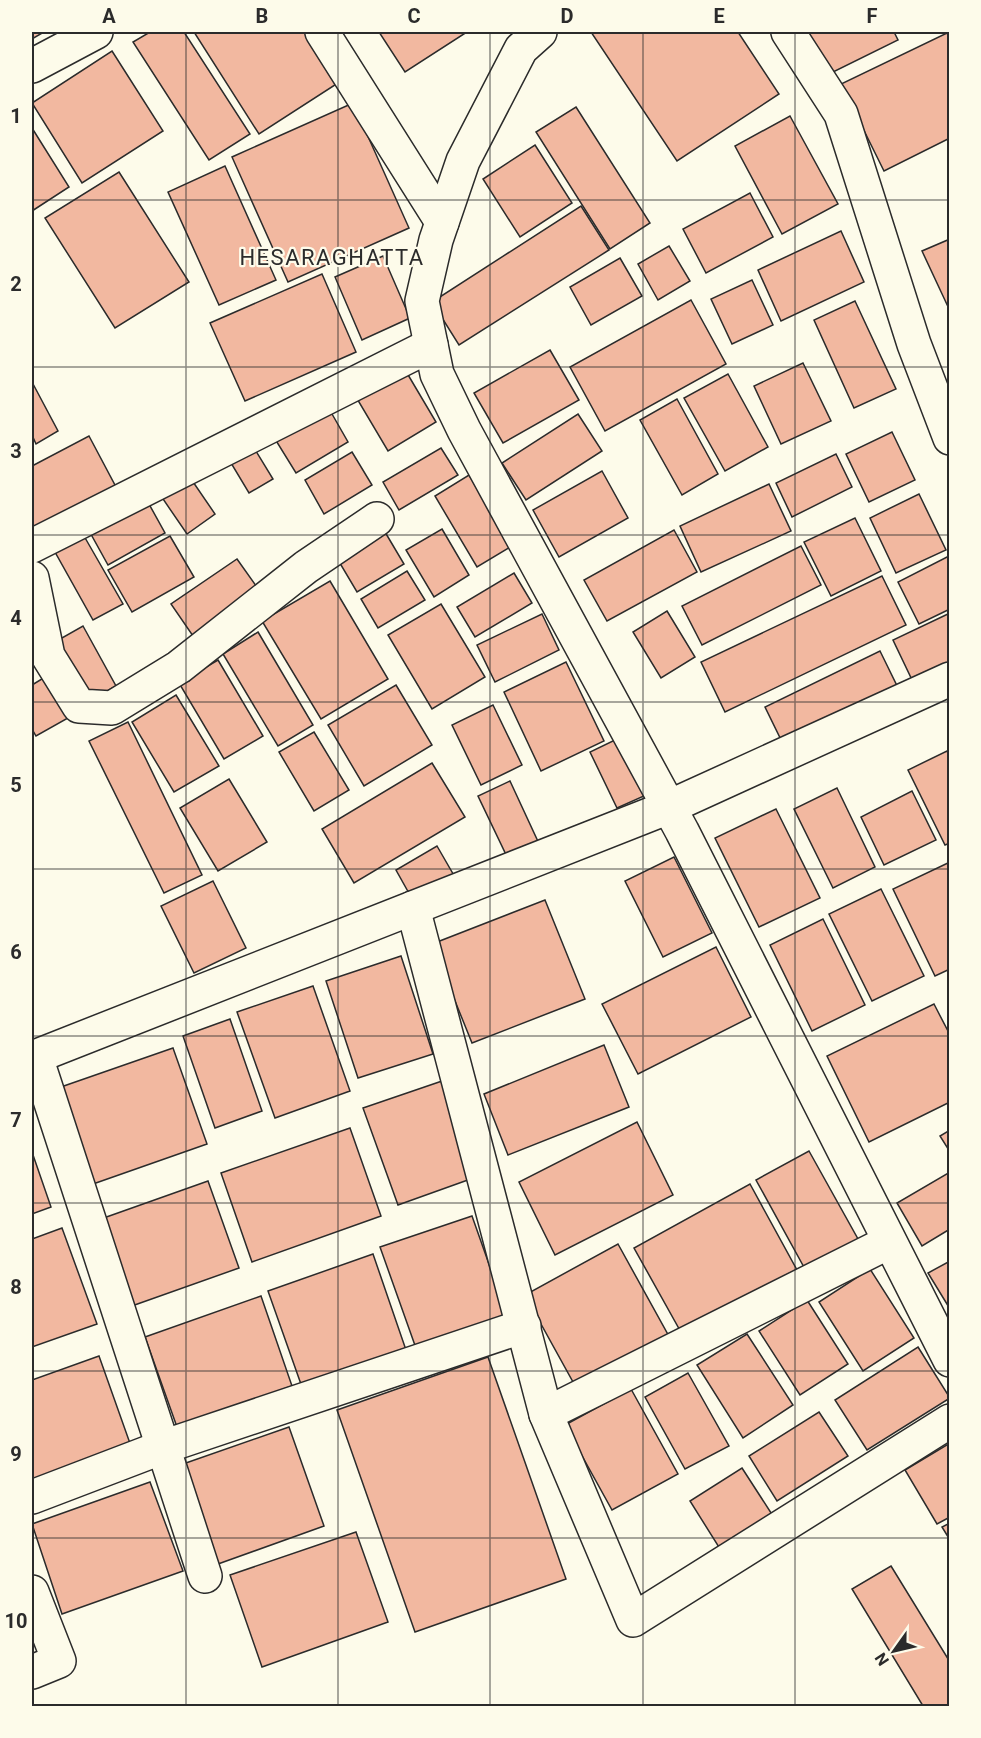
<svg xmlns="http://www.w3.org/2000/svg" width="981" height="1738" font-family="Roboto,sans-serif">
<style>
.building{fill:#f2b8a0;stroke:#2b2b2b;stroke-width:1.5}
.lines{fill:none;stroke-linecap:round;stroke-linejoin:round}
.street-casing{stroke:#2b2b2b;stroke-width:36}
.street{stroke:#fdfbea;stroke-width:33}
.grid{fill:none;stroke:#2b2b2b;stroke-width:1.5;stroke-opacity:0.55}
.labels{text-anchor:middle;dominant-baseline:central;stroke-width:4.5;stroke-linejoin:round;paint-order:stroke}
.quarter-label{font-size:22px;letter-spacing:1.5px;fill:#2b2b2b;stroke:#fdfbea}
.neatline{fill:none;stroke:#2b2b2b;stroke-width:2}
.grid-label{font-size:20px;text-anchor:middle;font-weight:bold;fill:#2b2b2b}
</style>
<rect width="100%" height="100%" fill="#fdfbea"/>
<g class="building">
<path d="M32 32H44L32 39Z"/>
<path d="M150 32H184L250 134 209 160 133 42Z"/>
<path d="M194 32H306L338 83 259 134Z"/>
<path d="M379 32H467L405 72Z"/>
<path d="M591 32H738L779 94 677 161Z"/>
<path d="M803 32H894L898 40 825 76Z"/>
<path d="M947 33 950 39V138L884 171 841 84Z"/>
<path d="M112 51 163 131 82 183 32 103Z"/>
<path d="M353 103 409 228 288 282 232 157Z"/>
<path d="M576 107 650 223 610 249 536 132Z"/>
<path d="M790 116 838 204 782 234 735 146Z"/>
<path d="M32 128 69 187 32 211Z"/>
<path d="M535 145 572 203 520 237 483 179Z"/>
<path d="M225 166 276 280 219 305 168 192Z"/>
<path d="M119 172 189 282 115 328 45 218Z"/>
<path d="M750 193 773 237 706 273 683 229Z"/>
<path d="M581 206 609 250 459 345 432 302Z"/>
<path d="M841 231 864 282 781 321 758 270Z"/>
<path d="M950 239V311L922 251Z"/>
<path d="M669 246 690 281 658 300 638 264Z"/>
<path d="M383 256 410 318 362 340 335 277Z"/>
<path d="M620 258 642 296 591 325 570 287Z"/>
<path d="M322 274 356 352 245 401 210 323Z"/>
<path d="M752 280 773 325 732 344 711 299Z"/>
<path d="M691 300 726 364 605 431 570 367Z"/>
<path d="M855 301 896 389 854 408 814 320Z"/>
<path d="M550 350 579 400 503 443 474 393Z"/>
<path d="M803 363 831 421 781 444 754 386Z"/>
<path d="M404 368 436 422 388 451 356 397Z"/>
<path d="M728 374 768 447 725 471 684 398Z"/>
<path d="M32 382 58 431 36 444 32 435Z"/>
<path d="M677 399 718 474 682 495 640 420Z"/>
<path d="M328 407 348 442 296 473 275 439Z"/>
<path d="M578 414 602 451 526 500 502 463Z"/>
<path d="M892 432 915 480 869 502 846 454Z"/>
<path d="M89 436 116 487 32 531V466Z"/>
<path d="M248 438 273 479 249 493 225 453Z"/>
<path d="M441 448 458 475 399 510 383 482Z"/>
<path d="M352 452 372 485 324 514 305 480Z"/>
<path d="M836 454 852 487 792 517 776 483Z"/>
<path d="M602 471 628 518 559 557 533 510Z"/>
<path d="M469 475 512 546 477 567 435 496Z"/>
<path d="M189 476 215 514 187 534 161 496Z"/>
<path d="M769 484 791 531 701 572 680 526Z"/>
<path d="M919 494 946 550 896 573 870 518Z"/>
<path d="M144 495 165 533 108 565 87 527Z"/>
<path d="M855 518 881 571 831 596 804 542Z"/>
<path d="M442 529 469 575 434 597 406 550Z"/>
<path d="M674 530 697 572 607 621 584 580Z"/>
<path d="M385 532 404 564 357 592 338 560Z"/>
<path d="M84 536 123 604 93 620 55 552Z"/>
<path d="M170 536 194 577 132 612 108 570Z"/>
<path d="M801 546 821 585 702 645 682 606Z"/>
<path d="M949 556 950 609 919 624 898 582Z"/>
<path d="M237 559 259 590 193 636 171 604Z"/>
<path d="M407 571 425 600 378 628 361 599Z"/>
<path d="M514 573 532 603 475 637 457 607Z"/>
<path d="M882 576 906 625 725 712 701 662Z"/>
<path d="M330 581 388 679 321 719 262 621Z"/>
<path d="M441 604 485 677 432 709 388 635Z"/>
<path d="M667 611 695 657 661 678 633 632Z"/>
<path d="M950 613V667L914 684 893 640Z"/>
<path d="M542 614 559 650 495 682 477 645Z"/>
<path d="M83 626 116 686 88 702 53 643Z"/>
<path d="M258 632 313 725 278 746 223 654Z"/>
<path d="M880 651 902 696 787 752 765 707Z"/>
<path d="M218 660 263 736 224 759 179 683Z"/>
<path d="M566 662 604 741 541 771 504 692Z"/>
<path d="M45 677 68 718 36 736 32 729V685Z"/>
<path d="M396 685 432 745 364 786 328 725Z"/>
<path d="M176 695 219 766 174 792 132 722Z"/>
<path d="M493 705 522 765 481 785 452 725Z"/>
<path d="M128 722 202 875 164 893 89 741Z"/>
<path d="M314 732 349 790 314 811 279 752Z"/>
<path d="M617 739 644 796 617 808 590 752Z"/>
<path d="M947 751 950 757V843L945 845 908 770Z"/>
<path d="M432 763 465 817 354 883 322 829Z"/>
<path d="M229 779 267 842 218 871 180 808Z"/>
<path d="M510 781 541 848 510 863 478 796Z"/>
<path d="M837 788 875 867 833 888 794 809Z"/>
<path d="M912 791 936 840 884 865 861 817Z"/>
<path d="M776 809 820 898 759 927 715 838Z"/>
<path d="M437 846 456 879 415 904 396 870Z"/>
<path d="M674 857 712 933 663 957 625 881Z"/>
<path d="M950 862V969L935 976 893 889Z"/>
<path d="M213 881 246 948 194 973 161 906Z"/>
<path d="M881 889 924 976 872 1001 829 914Z"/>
<path d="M545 900 585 999 472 1043 432 944Z"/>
<path d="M823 919 865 1005 812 1031 770 945Z"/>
<path d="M716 947 751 1017 638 1074 602 1004Z"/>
<path d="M401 956 433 1054 358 1078 326 981Z"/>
<path d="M313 986 350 1091 275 1118 237 1012Z"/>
<path d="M934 1004 950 1035V1102L869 1142 827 1056Z"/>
<path d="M230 1019 262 1111 215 1128 183 1036Z"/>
<path d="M604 1045 629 1107 508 1155 484 1094Z"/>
<path d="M173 1048 207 1144 93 1184 58 1088Z"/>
<path d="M445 1080 479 1176 398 1205 363 1108Z"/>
<path d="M637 1122 673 1195 555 1255 519 1182Z"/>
<path d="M350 1128 381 1216 252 1262 221 1173Z"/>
<path d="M950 1130V1152L940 1136Z"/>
<path d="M809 1151 858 1239 805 1269 756 1180Z"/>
<path d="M32 1152 51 1207 32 1214Z"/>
<path d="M950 1172V1229L922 1246 897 1203Z"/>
<path d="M208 1181 239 1268 129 1307 98 1220Z"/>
<path d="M750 1184 797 1270 682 1334 634 1248Z"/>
<path d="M472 1216 508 1318 417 1351 380 1247Z"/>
<path d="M62 1228 97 1324 32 1347V1239Z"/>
<path d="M618 1244 671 1340 578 1391 525 1295Z"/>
<path d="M373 1254 406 1350 302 1387 268 1291Z"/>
<path d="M950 1261V1309L928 1273Z"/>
<path d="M870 1269 914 1338 863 1371 819 1302Z"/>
<path d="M261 1296 292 1386 177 1427 145 1337Z"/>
<path d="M807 1300 848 1364 800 1395 759 1331Z"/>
<path d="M747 1334 793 1405 743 1438 697 1365Z"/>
<path d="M918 1347 950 1398 867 1450 835 1400Z"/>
<path d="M99 1356 132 1449 32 1484V1380Z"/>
<path d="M488 1357 566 1579 415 1632 337 1410Z"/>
<path d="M688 1373 729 1446 685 1469 645 1397Z"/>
<path d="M631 1389 678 1474 612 1510 565 1425Z"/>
<path d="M819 1412 848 1456 777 1501 749 1456Z"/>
<path d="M289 1427 324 1526 218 1564 183 1464Z"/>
<path d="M950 1443V1517L937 1524 905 1470Z"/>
<path d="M742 1468 775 1519 722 1552 690 1501Z"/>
<path d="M150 1482 183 1571 62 1614 32 1524Z"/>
<path d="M950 1523V1540L942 1527Z"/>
<path d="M356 1532 388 1622 262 1667 230 1575Z"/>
<path d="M891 1566 950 1662V1706H923L852 1589Z"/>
</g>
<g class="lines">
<g class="street-casing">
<g id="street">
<path d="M322 32 442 222"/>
<path d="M540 32 521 49 463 161 436 240 422 301 437 374 464 430 682 831 950 1360"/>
<path d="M788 32 841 114 914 344 950 438"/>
<path d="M32 66 96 32"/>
<path d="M32 546 431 345"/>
<path d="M32 578 48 656 79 706 112 708 179 667 306 567 377 519"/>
<path d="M413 908 546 1414 633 1620 950 1421"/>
<path d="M36 1057 205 1576"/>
<path d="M32 1058 669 807 950 679"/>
<path d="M546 1414 889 1242"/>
<path d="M32 1497 163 1447 524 1326"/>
<path d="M32 1592 59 1661 32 1672"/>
</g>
</g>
<use href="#street" class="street"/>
</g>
<path class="grid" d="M186 32V1706M338 32V1706M490 32V1706M643 32V1706M795 32V1706M32 200H950M32 367H950M32 535H950M32 702H950M32 869H950M32 1036H950M32 1203H950M32 1371H950M32 1538H950"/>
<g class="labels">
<g class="quarter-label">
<text x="332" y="257">HESARAGHATTA</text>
</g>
</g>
<rect width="981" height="1738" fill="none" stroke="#fdfbea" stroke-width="66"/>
<g transform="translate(894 1651) rotate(236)" stroke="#fdfbea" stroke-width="4.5" paint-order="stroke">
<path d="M0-4.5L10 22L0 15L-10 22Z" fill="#2b2b2b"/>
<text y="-9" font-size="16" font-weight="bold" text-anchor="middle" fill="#2b2b2b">N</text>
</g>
<rect x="33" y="33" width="915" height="1672" class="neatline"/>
<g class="grid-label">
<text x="109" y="23">A</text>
<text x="262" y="23">B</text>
<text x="414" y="23">C</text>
<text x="567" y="23">D</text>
<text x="719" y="23">E</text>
<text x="872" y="23">F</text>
<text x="16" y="123">1</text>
<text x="16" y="291">2</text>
<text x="16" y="458">3</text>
<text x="16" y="625">4</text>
<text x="16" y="792">5</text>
<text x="16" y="959">6</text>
<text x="16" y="1127">7</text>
<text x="16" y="1294">8</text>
<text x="16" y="1461">9</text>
<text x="16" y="1628">10</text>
</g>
</svg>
